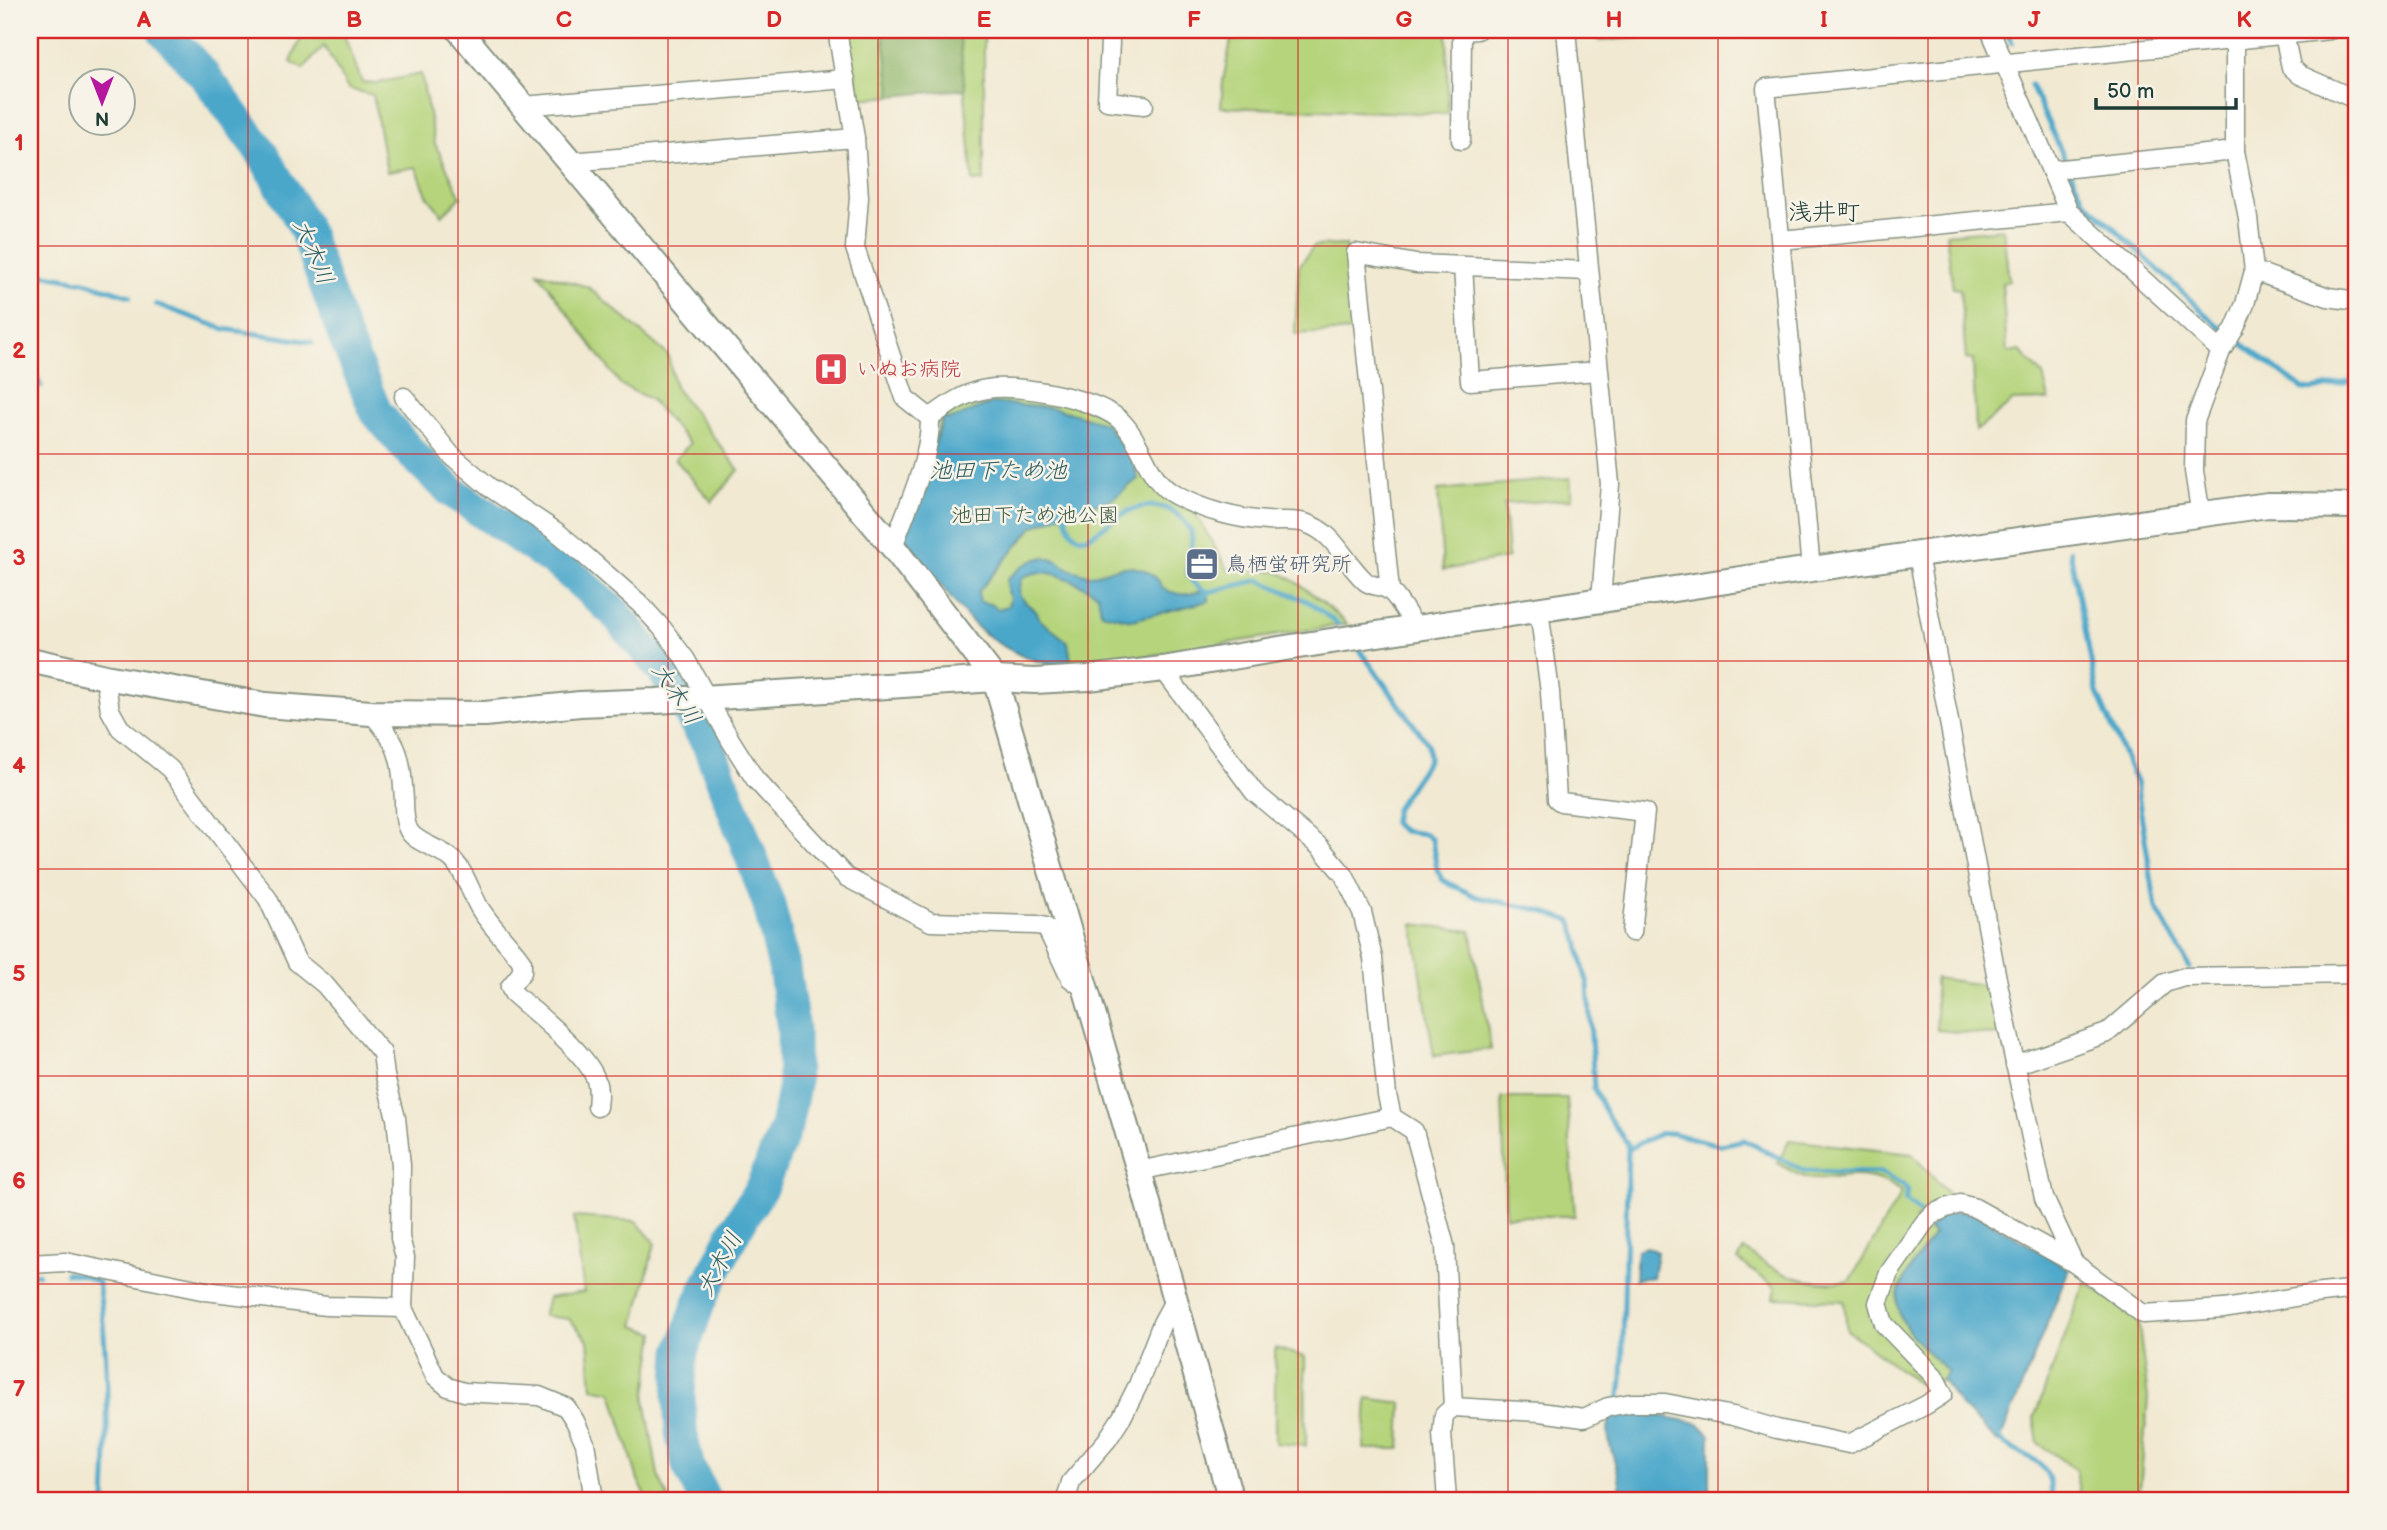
<svg xmlns="http://www.w3.org/2000/svg" width="2387" height="1530" font-family="'Balsamiq Sans','Klee One',sans-serif">
<style>
.green{fill:#b5d47b;stroke:#6a8858;stroke-width:2}
.forest{fill:#90b66b;stroke:#587a50;stroke-width:2}
.water{fill:#4ca7ca;stroke:#36727f;stroke-width:2}
.lines{fill:none;stroke-linecap:round;stroke-linejoin:round}
.stream{stroke:#4ca7ca;stroke-width:5}
.river{stroke:#4ca7ca;stroke-width:33}
.street-casing{stroke:#889383;stroke-width:21}
.secondary-casing{stroke:#889383;stroke-width:28}
.street{stroke:#fff;stroke-width:18}
.secondary{stroke:#fff;stroke-width:24}
.grid{fill:none;stroke:#d62828;stroke-width:2;stroke-opacity:0.55}
.labels{text-anchor:middle;dominant-baseline:central;stroke-width:5;stroke-linejoin:round;paint-order:stroke}
.health-label{font-size:21px;fill:#be3a42;stroke:#f7f3e8;text-anchor:start}
.park-label{font-size:21px;fill:#3d5b42;stroke:#f7f3e8}
.service-label{font-size:21px;fill:#4e5e75;stroke:#f7f3e8;text-anchor:start}
.water-label{font-size:23px;font-style:italic;fill:#2c5d61;stroke:#f7f3e8}
.quarter-label{font-size:24px;fill:#1f3d34;stroke:#f7f3e8}
.neatline{fill:none;stroke:#d62828;stroke-width:2.5}
.grid-label{font-size:23px;text-anchor:middle;font-weight:bold;fill:#d62828}
</style>
<rect width="100%" height="100%" fill="#f7f3e8"/>
<filter id="ink" filterUnits="userSpaceOnUse"><feTurbulence type="fractalNoise" baseFrequency=".0143" numOctaves="2"/><feDisplacementMap in="SourceGraphic" scale="14" xChannelSelector="R" yChannelSelector="G"/><feConvolveMatrix kernelMatrix="1 2 1 2 8 2 1 2 1" color-interpolation-filters="sRGB"/></filter>
<filter id="wash" filterUnits="userSpaceOnUse"><feTurbulence type="fractalNoise" baseFrequency=".00686" numOctaves="4" result="noise"/><feDisplacementMap in="SourceGraphic" scale="28" xChannelSelector="R" yChannelSelector="G"/><feGaussianBlur stdDeviation="1.57" result="paint"/><feColorMatrix in="noise" values="0 0 0 0 0 0 0 0 0 0 0 0 0 0 0 0 0 1.4 0 .05"/><feComposite in="paint" operator="in"/></filter>
<g filter="url(#wash)">
<rect width="100%" height="100%" fill="#f1e9d2"/>
<g class="green">
<path d="M299 30H342L362 82 376 83 421 74 435 144 461 197 442 215 427 195 416 167 387 172 373 95 348 89 324 46 303 69 291 62 302 36Z"/>
<path d="M846 30H883L892 96 860 99Z"/>
<path d="M959 30H984V181L973 182Z"/>
<path d="M1233 30H1447L1448 114 1221 107 1223 81Z"/>
<path d="M1598 30H1684V33L1599 41Z"/>
<path d="M2003 229 2009 281 2002 283 2007 352 2020 351 2043 375 2049 400 2013 401 1976 431 1973 360 1966 359 1960 289 1953 288 1946 234Z"/>
<path d="M1346 245 1353 331 1295 334 1299 266 1314 246Z"/>
<path d="M538 272 588 287 668 355 675 387 739 470 712 502 675 459 690 444 650 399 621 385Z"/>
<path d="M1003 394 1051 397 1093 410 1119 426 1197 516 1228 570C1244 569 1261 568 1277 572 1296 578 1331 609 1347 624L1084 666H1053L1020 655 983 633 902 537 942 415 983 397Z"/>
<path d="M1570 478 1572 499 1504 504 1508 558 1443 570 1438 490Z"/>
<path d="M1413 924 1471 931 1491 1049 1434 1056Z"/>
<path d="M1935 978 1990 986 2002 1036 1937 1030Z"/>
<path d="M1502 1098H1567L1575 1216H1506Z"/>
<path d="M1789 1140 1912 1154 1952 1198 1927 1207 1915 1220 1934 1234C1924 1251 1909 1268 1901 1285 1885 1320 1928 1351 1949 1372L1942 1380 1925 1389 1847 1330 1844 1301 1774 1298 1776 1288 1738 1260 1744 1249C1778 1275 1806 1286 1850 1281L1902 1192C1884 1178 1863 1174 1840 1177 1833 1177 1825 1180 1818 1179 1802 1179 1791 1171 1778 1163Z"/>
<path d="M574 1217 636 1221 655 1243 634 1326 655 1333 645 1400 658 1475 669 1500H648L638 1480 612 1392 592 1388 588 1340 569 1319 543 1316 548 1298 584 1292Z"/>
<path d="M2085 1282 2138 1319 2148 1398 2139 1500H2093L2079 1494 2076 1470 2038 1443 2034 1418Z"/>
<path d="M1275 1348 1305 1357 1306 1446 1275 1443Z"/>
<path d="M1367 1398 1402 1403 1400 1449H1364Z"/>
</g>
<path class="forest" d="M883 30H959L965 89 892 96Z"/>
<g class="water">
<path d="M993 403 1054 408 1105 423 1132 459 1138 479 1114 498 1058 516 1033 527 978 592 980 602 990 604 999 609 1008 606 1010 598 1007 592V579C1020 568 1037 552 1056 560 1059 561 1061 564 1064 566 1071 570 1083 574 1090 575 1101 575 1111 568 1122 567 1137 565 1158 573 1162 588 1178 596 1188 596 1204 590L1209 592V601L1132 620 1101 613 1098 594C1074 582 1048 563 1022 578L1019 594 1026 603 1037 612 1040 620 1068 642 1072 666C1043 667 1005 651 983 632 953 606 928 566 904 536L944 417 949 420Z"/>
<path d="M1957 1211 1979 1215 2069 1269 1999 1443 1962 1407 1942 1380 1948 1372C1928 1351 1885 1320 1901 1286 1909 1268 1923 1251 1934 1234L1929 1229 1939 1218Z"/>
<path d="M1646 1247 1657 1252 1653 1277 1635 1279 1637 1250Z"/>
<path d="M1628 1410 1698 1423 1710 1435V1500H1619C1620 1495 1621 1489 1620 1483 1617 1460 1600 1434 1613 1412Z"/>
</g>
<g class="lines">
<g class="stream">
<path d="M2006 30 2012 43"/>
<path d="M2031 85 2083 199 2216 324 2303 389 2313 390 2357 380"/>
<path d="M30 272 85 282 130 296"/>
<path d="M156 304 224 329 312 342"/>
<path d="M30 364 41 386"/>
<path d="M1065 513C1075 558 1095 531 1119 516 1130 509 1146 504 1160 507 1169 508 1177 514 1183 520 1210 546 1162 572 1209 592L1259 580 1309 602 1338 624"/>
<path d="M2070 551 2097 693 2136 782 2156 908 2190 968"/>
<path d="M1359 649 1428 744 1429 759 1396 808 1393 823 1403 831 1425 834 1432 840 1437 869 1442 880 1477 897 1539 910 1571 921C1582 942 1579 963 1588 983L1594 1089 1608 1117 1628 1144 1622 1380 1619 1402"/>
<path d="M1628 1149 1659 1134 1671 1133 1720 1145 1744 1140 1805 1171 1882 1173 1902 1184 1908 1191 1905 1200 1927 1218"/>
<path d="M66 1273 81 1275 98 1282C109 1354 109 1428 105 1500"/>
<path d="M30 1274H38"/>
<path d="M1998 1434C2004 1452 2031 1453 2043 1467 2050 1476 2051 1489 2052 1500"/>
</g>
<path class="river" d="M163 30 206 77 262 153 304 226 344 336 376 412 411 453 451 491 563 567 613 611 664 672 708 744 746 843 769 905 784 967 793 1029 794 1085 786 1127 762 1186 733 1234 699 1303 682 1352 679 1394 681 1432 688 1465 705 1500"/>
</g>
</g>
<g filter="url(#ink)">
<g class="lines">
<g class="street-casing">
<g id="street">
<path d="M837 30 855 138 859 197 855 248 905 398 930 418C931 459 906 509 893 547"/>
<path d="M1106 30 1110 42 1107 101 1144 105"/>
<path d="M1566 30 1610 484 1601 600"/>
<path d="M1990 30 2069 212 2221 351"/>
<path d="M2283 30 2291 67 2300 75 2357 100"/>
<path d="M523 106 846 79"/>
<path d="M1461 140 1462 31 1477 30"/>
<path d="M570 162 855 138"/>
<path d="M2052 170 2235 151"/>
<path d="M1781 240 2069 212"/>
<path d="M1463 266 1470 381 1598 371"/>
<path d="M2254 271 2328 297 2357 301"/>
<path d="M404 397 451 455 489 487 557 532 574 546 639 603 662 628 686 660 731 741 755 779 846 877 931 922 1037 925 1046 927 1070 978 1085 989"/>
<path d="M930 418C948 405 965 392 987 389 1017 383 1102 399 1123 423 1144 445 1147 480 1175 495 1202 510 1237 519 1267 521 1279 522 1293 519 1305 523 1336 533 1343 561 1365 581 1371 587 1383 585 1390 591 1399 598 1410 620 1417 630"/>
<path d="M2201 516 2194 471 2195 421 2221 351 2235 328 2245 304 2254 271 2248 218 2235 151V41L2233 30"/>
<path d="M1918 555 1997 979 2044 1198 2074 1263"/>
<path d="M1811 569 1766 88 2330 30"/>
<path d="M1390 591 1356 253 1416 264 1588 271"/>
<path d="M1539 610 1550 692 1557 799 1561 802 1645 812 1632 932"/>
<path d="M1163 669 1254 792 1320 847 1344 875 1362 912 1373 958 1387 1095 1392 1117 1414 1131 1445 1246 1453 1407"/>
<path d="M105 677 110 710 120 728 170 769 268 899 297 962 325 985 382 1053 385 1076 396 1118 401 1165 400 1238 405 1257 403 1308 435 1376 448 1387 464 1392 539 1396 566 1407 575 1421 585 1443 594 1500"/>
<path d="M371 713C400 745 401 757 404 800 404 810 404 822 409 831 417 844 441 848 453 860 466 874 470 891 479 907 490 926 509 943 522 962V972L510 987 513 993C535 1013 587 1053 596 1080 599 1089 598 1098 597 1107"/>
<path d="M2015 1065 2107 1033 2165 983 2184 977 2357 974"/>
<path d="M1139 1171 1392 1117"/>
<path d="M30 1264 65 1262 206 1291 326 1306 403 1308"/>
<path d="M1066 1500 1071 1482 1107 1440 1122 1417 1138 1385 1162 1323 1175 1299"/>
<path d="M1447 1500 1442 1434 1444 1415 1453 1407 1540 1412 1584 1418 1608 1407 1631 1403H1665L1733 1416 1777 1429 1849 1444 1926 1405 1943 1394 1934 1376 1884 1324 1878 1303 1889 1273 1924 1223 1933 1214 1946 1208 1960 1204 1975 1208 2074 1263 2143 1314 2224 1309 2313 1294 2357 1289"/>
</g>
</g>
<g class="secondary-casing">
<g id="secondary">
<path d="M459 30 893 547 995 679 1139 1171 1231 1500"/>
<path d="M30 660 105 677 265 705 371 713 485 714 580 704 656 701 995 679 1035 681 1088 678 1163 669 1285 648 1740 579 2268 505 2357 506"/>
</g>
</g>
<use href="#street" class="street"/>
<use href="#secondary" class="secondary"/>
</g>
</g>
<path class="grid" d="M248 30V1500M458 30V1500M668 30V1500M878 30V1500M1088 30V1500M1298 30V1500M1508 30V1500M1718 30V1500M1928 30V1500M2138 30V1500M30 246H2357M30 454H2357M30 661H2357M30 869H2357M30 1076H2357M30 1284H2357"/>
<defs>
<g id="hospital-square" transform="scale(1.75)"><rect x="-9" y="-9" width="18" height="18" rx="4" fill="#e0444e" stroke="#f7f3e8"/><path d="M-5-5h3v3.5h4V-5h3V5h-3V1.5h-4V5h-3Z" fill="#fff"/></g>
<g id="office-square" transform="scale(1.75)"><rect x="-9" y="-9" width="18" height="18" rx="4" fill="#5c6f8a" stroke="#f7f3e8"/><path d="M-6-3h4V-5.5h4V-3h4V5H-6ZM-1-4.5V-3h2v-1.5ZM-6 0V1H6V0Z" fill="#fff"/></g>
</defs>
<g fill-rule="evenodd">
<use href="#hospital-square" x="831" y="369"/>
<use href="#office-square" x="1202" y="564"/>
</g>
<g class="labels">
<g class="health-label">
<text x="856" y="369">いぬお病院</text>
</g>
<g class="park-label">
<text x="1035" y="515">池田下ため池公園</text>
</g>
<g class="service-label">
<text x="1226" y="564">鳥栖蛍研究所</text>
</g>
<g class="water-label">
<text transform="translate(313 252) rotate(67)">大木川</text>
<text x="998" y="471">池田下ため池</text>
<text transform="translate(676 694) rotate(57)">大木川</text>
<text transform="translate(720 1264) rotate(-62)">大木川</text>
</g>
<g class="quarter-label">
<text x="1824" y="212">浅井町</text>
</g>
</g>
<rect width="2387" height="1530" fill="none" stroke="#f7f3e8" stroke-width="77"/>
<g transform="translate(102 102) rotate(180)"><circle r="33" fill="#f7f3e8" stroke="#a1aaa0" stroke-width="2"/>
<path d="M0-5L12 26L0 18L-12 26Z" fill="#b5179e"/>
<text y="-10" font-size="19" font-weight="bold" text-anchor="middle" fill="#1f3d34">N</text>
</g>
<path d="M2096 98v10h140v-10" fill="none" stroke="#1f3d34" stroke-width="3.5"/>
<text x="2107" y="98" font-size="21" fill="#1f3d34" stroke="#f7f3e8" stroke-width="5" paint-order="stroke">50 m</text>
<rect x="38" y="38" width="2310" height="1454" class="neatline"/>
<g class="grid-label">
<text x="144" y="27">A</text>
<text x="354" y="27">B</text>
<text x="564" y="27">C</text>
<text x="774" y="27">D</text>
<text x="984" y="27">E</text>
<text x="1194" y="27">F</text>
<text x="1404" y="27">G</text>
<text x="1614" y="27">H</text>
<text x="1824" y="27">I</text>
<text x="2034" y="27">J</text>
<text x="2244" y="27">K</text>
<text x="19" y="150">1</text>
<text x="19" y="358">2</text>
<text x="19" y="565">3</text>
<text x="19" y="773">4</text>
<text x="19" y="981">5</text>
<text x="19" y="1188">6</text>
<text x="19" y="1396">7</text>
</g>
</svg>
